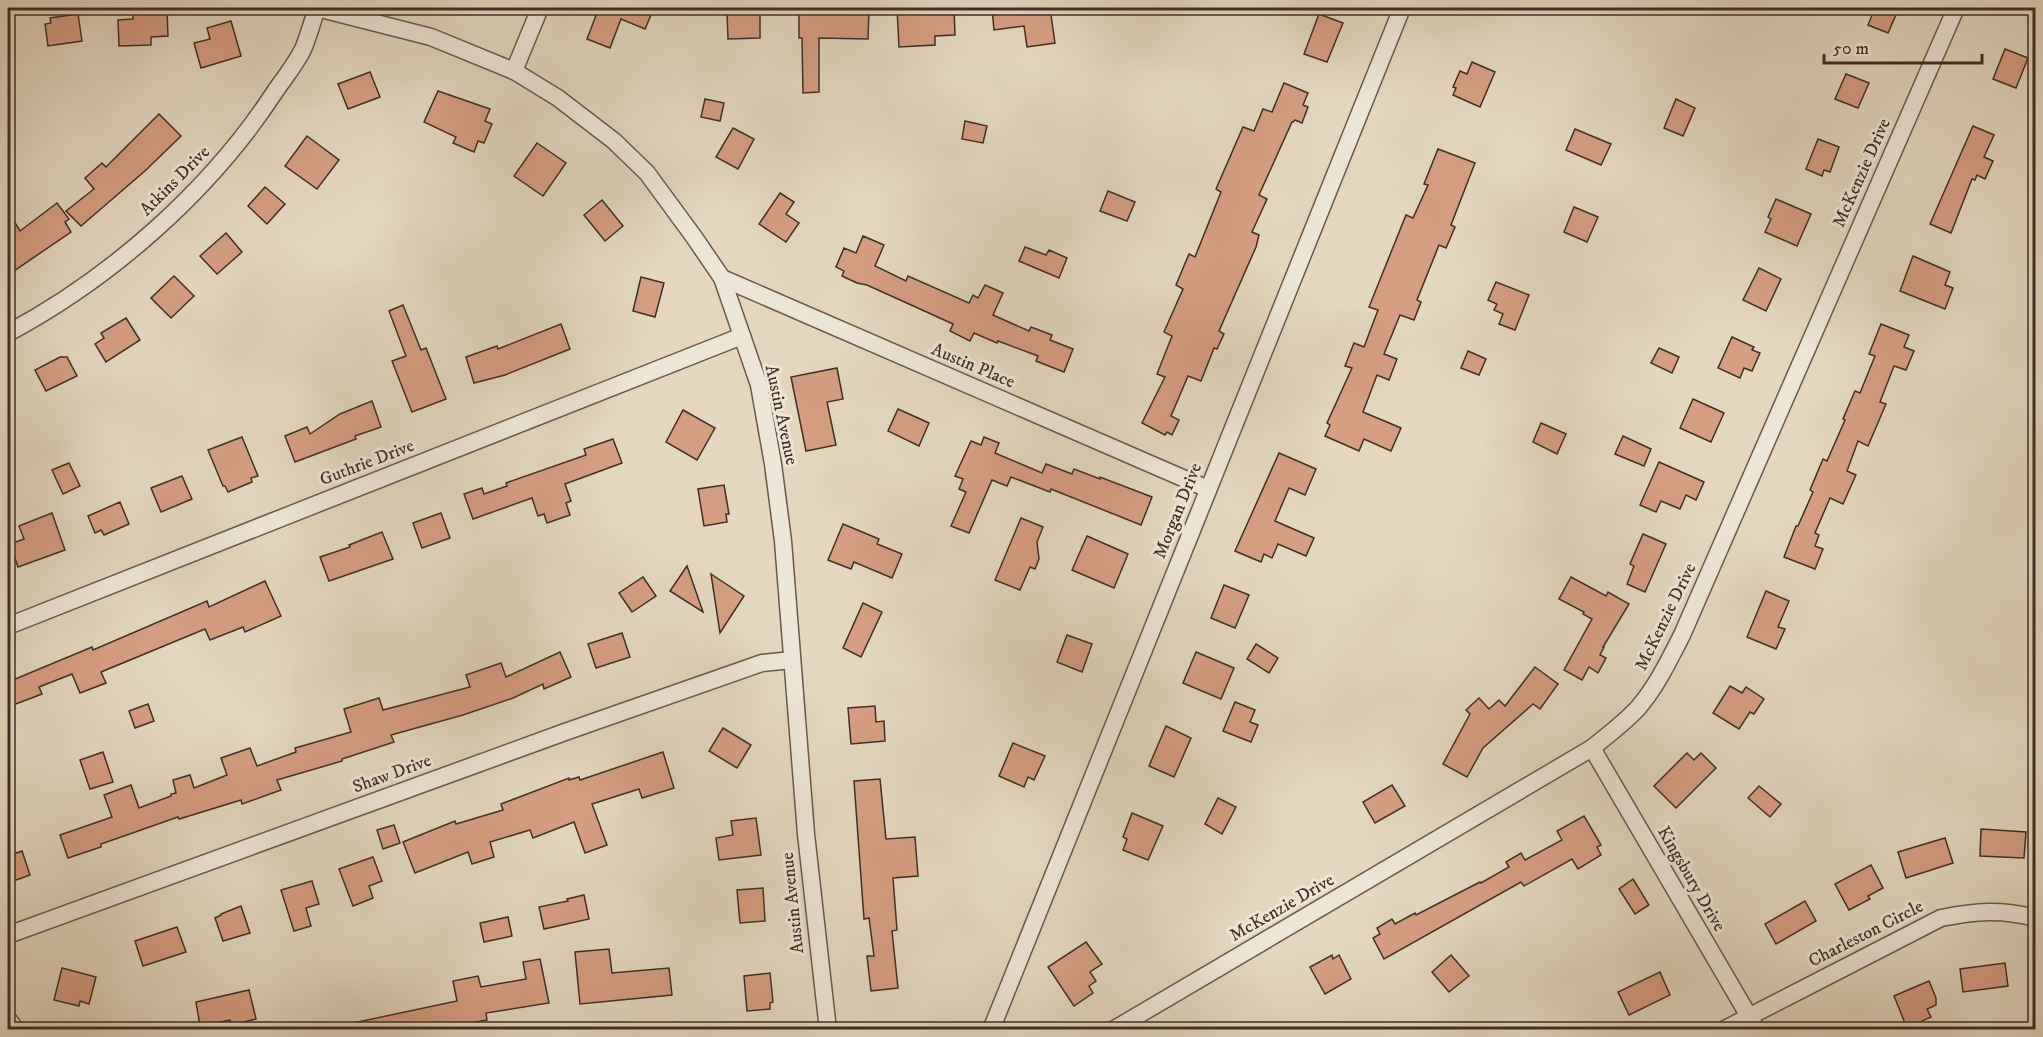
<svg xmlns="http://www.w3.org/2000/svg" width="2043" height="1037" font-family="'IM FELL DW Pica',serif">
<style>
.building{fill:#d59e81;stroke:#412e24;stroke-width:1.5}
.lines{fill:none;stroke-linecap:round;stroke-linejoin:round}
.street-casing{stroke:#6a584a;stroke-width:19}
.street{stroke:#ede5d5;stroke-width:16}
.labels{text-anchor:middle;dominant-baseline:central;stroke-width:6;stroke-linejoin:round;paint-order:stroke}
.street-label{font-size:18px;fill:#412e24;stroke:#ede5d5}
</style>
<rect width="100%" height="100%" fill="#e4d7be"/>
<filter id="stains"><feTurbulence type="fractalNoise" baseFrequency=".00333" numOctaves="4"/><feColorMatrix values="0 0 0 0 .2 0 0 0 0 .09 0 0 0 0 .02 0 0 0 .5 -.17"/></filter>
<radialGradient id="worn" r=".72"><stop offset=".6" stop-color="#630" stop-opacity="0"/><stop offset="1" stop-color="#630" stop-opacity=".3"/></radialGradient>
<g class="building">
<path d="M594 8H654L645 29 621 19 610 48 587 39 598 10Z"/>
<path d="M799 8H869L868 39 819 38V92L803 93 802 38H799Z"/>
<path d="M897 8H954L955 35 935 36V45L899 47Z"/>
<path d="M992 8H1050L1055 43 1027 47 1024 26 994 30Z"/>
<path d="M1875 8H1899L1888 33 1868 25Z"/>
<path d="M167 10 168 36 151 37V45L119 46 118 20 133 19V12Z"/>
<path d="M727 12H760V38L728 39Z"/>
<path d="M78 14 82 41 48 46 45 24 51 23 50 18Z"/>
<path d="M1319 14 1343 23 1327 62 1304 54Z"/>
<path d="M231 21 241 56 201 68 194 43 210 39 207 28Z"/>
<path d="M2005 49 2028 58 2016 88 1993 79Z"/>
<path d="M1472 62 1495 72 1480 107 1453 95 1456 88 1453 87 1460 71 1467 74Z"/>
<path d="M370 72 380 97 348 109 338 84Z"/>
<path d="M1846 74 1869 83 1858 108 1835 99Z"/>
<path d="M1284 83 1308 93 1303 105 1308 107 1302 123 1295 120 1293 122H1292L1259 195 1267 199 1252 232 1259 235 1256 247 1219 331 1224 334 1217 349 1214 348 1201 381 1188 376 1171 416 1179 420 1172 435 1167 432 1165 435 1142 423 1165 377 1157 374 1172 336 1164 332 1183 289 1176 285 1189 254 1195 257 1221 192 1216 189 1243 127 1254 131 1263 109 1272 112Z"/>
<path d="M438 91 490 109 485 121 492 124 484 143 478 141 474 152 453 143 456 137 424 122Z"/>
<path d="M705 99 724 103 720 121 701 117Z"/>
<path d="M1676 99 1695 108 1683 136 1664 128Z"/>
<path d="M159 114 181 136 146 170 81 226 66 211 94 189 85 178 102 163 106 167Z"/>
<path d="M965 121 987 126 983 143 962 139Z"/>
<path d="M1973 126 1994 135 1984 157 1993 161 1985 179 1977 175 1975 180 1972 179 1951 233 1930 224Z"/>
<path d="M733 128 754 139 738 169 716 157Z"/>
<path d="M1575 129 1611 144 1601 165 1566 150Z"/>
<path d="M307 136 339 160 317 189 285 166Z"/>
<path d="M1818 139 1839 147 1830 172 1824 170 1822 176 1806 169Z"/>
<path d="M537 143 566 163 543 196 514 176Z"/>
<path d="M1438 149 1475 163 1451 225 1455 227 1446 248 1439 245 1417 300 1421 302 1414 320 1400 315 1384 354 1397 359 1389 380 1377 375 1363 412 1401 428 1391 451 1364 439 1359 451 1325 436 1330 425 1327 423 1352 368 1345 366 1354 343 1364 347 1378 310 1369 307 1406 215 1413 218 1428 185 1424 184Z"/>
<path d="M265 187 285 204 267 224 248 206Z"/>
<path d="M1108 191 1135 202 1127 221 1100 211Z"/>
<path d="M780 193 794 202 786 214 799 223 786 242 759 224Z"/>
<path d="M1776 199 1811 214 1797 246 1765 232 1771 219 1768 217Z"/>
<path d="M602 200 623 226 605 241 584 215Z"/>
<path d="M57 203 69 219 65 222 71 232 8 275V211L20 231Z"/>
<path d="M1574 207 1598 217 1587 242 1564 232Z"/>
<path d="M226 233 242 252 217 274 200 256Z"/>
<path d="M863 236 884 245 875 266 906 281 908 276 969 303 973 295 978 298 985 285 1003 293 993 315 1029 331 1031 327 1052 335 1050 340 1073 349 1064 372 1036 361 1038 356 998 341 997 343 974 333 970 341 950 331 953 324 867 285 857 283 842 276 844 271 836 267 844 248 856 253Z"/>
<path d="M1025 247 1046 255 1049 250 1067 258 1059 278 1019 261Z"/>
<path d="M1913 256 1950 272 1945 285 1953 288 1945 309 1900 291Z"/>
<path d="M1759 268 1781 279 1766 311 1743 300Z"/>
<path d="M174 276 194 296 171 318 151 298Z"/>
<path d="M641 277 664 283 655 317 633 311Z"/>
<path d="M1496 282 1529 295 1515 330 1499 324 1503 314 1494 310 1497 304 1488 300Z"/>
<path d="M403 305 421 350 426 348 446 399 412 412 392 361 406 356 389 311Z"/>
<path d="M126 318 140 340 106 362 95 344 104 338 101 333Z"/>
<path d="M561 324 570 349 505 375 474 383 466 357 497 346 498 349Z"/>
<path d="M1881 324 1909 335 1904 347 1914 351 1906 370 1894 366 1880 402 1886 404 1868 446 1858 441 1847 471 1856 475 1843 504 1830 498 1815 533 1819 535 1815 546 1823 549 1815 569 1784 557 1796 526H1798L1813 492 1810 490 1823 459 1827 461 1845 420 1843 419 1855 391 1860 393 1875 356 1869 354Z"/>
<path d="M1732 337 1754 347 1752 350 1760 353 1752 371 1744 368 1740 378 1718 368Z"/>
<path d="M1659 348 1679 357 1672 373 1651 363Z"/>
<path d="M1468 351 1486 359 1479 375 1461 368Z"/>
<path d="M60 357H67L77 376 46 391 35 370Z"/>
<path d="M837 368 843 399 827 402 836 445 806 451 791 377Z"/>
<path d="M1693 399 1724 413 1711 442 1680 428Z"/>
<path d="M372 401 381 427 355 436 356 439 295 462 285 436 307 427 310 434 340 414Z"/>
<path d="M898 409 929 423 919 446 888 431Z"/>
<path d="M683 410 715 428 697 460 666 442Z"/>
<path d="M1541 423 1566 434 1557 454 1533 442Z"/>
<path d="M1623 436 1651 449 1644 466 1615 454Z"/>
<path d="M242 437 258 476 251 478 252 482 228 492 225 486H223L208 450Z"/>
<path d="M984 437 999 443 995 453 1042 473 1046 464 1072 474 1074 469 1100 479V477L1152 497 1141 525 1051 489 1050 492 1011 477 1007 486 992 480 969 533 951 526 966 492 959 489 963 479 955 476 971 441 981 445Z"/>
<path d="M613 439 622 463 565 484 571 501 566 503 570 515 547 523 544 514 538 516 532 498 473 519 464 494 482 488 484 494 507 486 506 483 586 455 584 449Z"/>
<path d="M1279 453 1316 469 1305 495 1289 488 1275 521 1314 538 1306 556 1278 544 1272 558 1264 554 1261 562 1235 551Z"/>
<path d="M1659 462 1704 482 1696 500 1686 495 1680 509 1661 501 1656 512 1640 505Z"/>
<path d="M69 463 80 486 63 494 52 470Z"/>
<path d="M182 476 192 499 161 512 151 488Z"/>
<path d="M724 485 729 514H726L727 522 704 526 698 489Z"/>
<path d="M120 502 129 524 104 535 101 530 95 533 88 516Z"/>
<path d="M52 513 65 550 18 567 10 544 24 539 19 526Z"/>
<path d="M441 513 450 538 422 548 413 523Z"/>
<path d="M1021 518 1043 527 1037 542 1039 559 1035 569 1030 567 1020 590 995 580Z"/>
<path d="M843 524 879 539 877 544 902 554 892 578 854 562 851 569 828 560Z"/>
<path d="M382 532 393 559 329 581 320 557 350 547 349 545Z"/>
<path d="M1643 534 1666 544 1645 592 1627 584 1634 566 1630 564Z"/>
<path d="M1087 536 1128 554 1114 588 1072 570Z"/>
<path d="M687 566 703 612 670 591Z"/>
<path d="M711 574 744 596 720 633Z"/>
<path d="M643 577 656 596 632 612 619 593Z"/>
<path d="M1571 577 1606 596 1608 592 1629 604 1603 647H1604L1600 655 1606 658 1598 673 1589 667 1582 680 1564 670 1592 619 1583 614 1584 612 1559 599Z"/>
<path d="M265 581 281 616 245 632 243 627 210 640 205 629 101 672 106 683 80 693 72 674 39 687 42 694 8 707V682L92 647 93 650 207 601 209 607Z"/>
<path d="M1224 585 1249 595 1235 628 1211 618Z"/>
<path d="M1766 591 1789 601 1778 627 1785 629 1776 649 1747 637Z"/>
<path d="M863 603 882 612 861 657 843 648Z"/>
<path d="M622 633 630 657 596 668 588 644Z"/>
<path d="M1067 635 1092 644 1082 672 1057 662Z"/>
<path d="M1256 644 1278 658 1269 673 1247 659Z"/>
<path d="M560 652 571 677 544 689 543 684 513 698 463 715 391 735 394 742 342 759V761L277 780 281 790 242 804 241 800 179 819 178 817 101 844V847L68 858 60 835 112 817 104 795 131 785 139 808 171 796V794L176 793 173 780 190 775 194 788 227 775 221 758 250 748 257 766 296 752 295 748 351 732 344 709 379 698 383 710 470 687 466 675 501 663 506 677Z"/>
<path d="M1196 652 1234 668 1221 699 1183 683Z"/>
<path d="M1535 667 1558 684 1540 709 1533 704 1483 748 1467 777 1443 764 1470 714 1466 710 1479 698 1489 709 1499 700 1505 706Z"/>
<path d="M1730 686 1742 693 1746 687 1764 699 1754 714 1750 712 1739 729 1713 713Z"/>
<path d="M1235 702 1255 710 1250 722 1258 725 1251 742 1223 731Z"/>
<path d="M148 704 154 721 135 728 129 711Z"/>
<path d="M875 706 876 722 884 721 885 741 851 744 848 708Z"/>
<path d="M1166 726 1191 738 1174 777 1149 766Z"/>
<path d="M723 728 751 745 737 768 709 751Z"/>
<path d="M1013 743 1045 756 1034 780 1028 777 1024 787 999 776Z"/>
<path d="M103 752 113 782 90 789 80 760Z"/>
<path d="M663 752 674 788 642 798 639 789 592 804 607 845 585 853 574 822 533 838 530 830 490 842 494 857 472 864 468 852 415 873 403 842 455 821 456 824 503 810 501 804 569 778V780L579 777 580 780Z"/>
<path d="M1687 753 1694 760 1701 753 1716 768 1676 808 1654 786Z"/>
<path d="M880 779 886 839 915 837 918 876 893 878 897 930 892 931 898 988 871 991 867 956H874L869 918 864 919 854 781Z"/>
<path d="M1392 785 1405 806 1375 823 1363 802Z"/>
<path d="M1759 786 1781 804 1770 817 1748 798Z"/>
<path d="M1218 798 1236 807 1222 834 1205 824Z"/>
<path d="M1132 813 1163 826 1148 860 1123 850 1127 839 1123 837Z"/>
<path d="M1584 816 1601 845 1597 847 1601 855 1578 869 1572 859 1524 886 1521 882 1384 959 1373 938 1380 934 1377 928 1392 919 1395 924 1415 913 1416 915 1480 882 1481 883 1509 867 1506 862 1521 853 1525 860 1562 840 1557 831Z"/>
<path d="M756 818 761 855 719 860 716 838 733 835 731 821Z"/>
<path d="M394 825 400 843 383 849 377 830Z"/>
<path d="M1981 829 2026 832 2024 858 1980 856Z"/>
<path d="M1945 838 1953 863 1906 878 1898 852Z"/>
<path d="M22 851 30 875 8 883V856Z"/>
<path d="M373 857 382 881 369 886 373 898 353 906 339 869Z"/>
<path d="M1871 865 1883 888 1868 896 1870 899 1849 910 1835 884Z"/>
<path d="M1633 879 1649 905 1635 914 1619 889Z"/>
<path d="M312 881 319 904 306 908 311 926 294 931 281 890Z"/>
<path d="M763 888 765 921 740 923 737 890Z"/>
<path d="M584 895 589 919 544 929 539 907 568 901 567 899Z"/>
<path d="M1805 901 1816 921 1776 944 1765 924Z"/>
<path d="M241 906 250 933 223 941 215 918 221 915V914Z"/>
<path d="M508 917 512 936 484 942 480 923Z"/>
<path d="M177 927 186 952 143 966 135 941Z"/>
<path d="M1086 942 1102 964 1090 972 1096 981 1089 986 1093 993 1074 1006 1048 967Z"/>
<path d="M609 949 612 973 669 968 672 995 580 1004 575 952Z"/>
<path d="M1332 955 1333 959 1339 955 1351 979 1325 994 1310 967Z"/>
<path d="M1451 955 1469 976 1449 992 1432 972Z"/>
<path d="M540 959 549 1003 486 1013 487 1020 440 1029H353V1023L457 1001 453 981 478 976 481 987 526 979 523 962Z"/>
<path d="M2005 963 2008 986 1963 992 1960 969Z"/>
<path d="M62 968 96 977 89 1004 80 1001 79 1006 54 1000Z"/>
<path d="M1660 972 1670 995 1629 1015 1618 992Z"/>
<path d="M770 973 773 1002 770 1003V1009L747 1011 744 976Z"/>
<path d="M1929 981 1936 998V1005L1927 1009 1931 1017 1907 1028 1894 996Z"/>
<path d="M249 990 256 1019 232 1025 230 1020 200 1026 196 1002Z"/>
</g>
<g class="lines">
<g class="street-casing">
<g id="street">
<path d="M317 8 431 37 514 71 558 98 614 141 647 173 694 237 722 278 759 385 773 464 783 541 806 834 828 1030"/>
<path d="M514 71 540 8"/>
<path d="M722 278 1208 489"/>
<path d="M8 333C111 278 210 191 274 93 284 78 297 63 304 47 309 34 313 20 317 8"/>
<path d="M8 626 742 336"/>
<path d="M1592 748 1757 1030"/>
<path d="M8 935 565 732 762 663 792 660"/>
<path d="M8 1019 16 1030"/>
<path d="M991 1030 1402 8"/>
<path d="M1113 1030 1592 748C1608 735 1624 723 1638 708 1657 686 1669 660 1682 635L1956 8"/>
<path d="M1723 1030 1941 918C1977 911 2000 909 2036 918"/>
</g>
</g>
<use href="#street" class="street"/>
</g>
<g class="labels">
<g class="street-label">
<text transform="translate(1862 173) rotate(-66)">McKenzie Drive</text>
<text transform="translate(175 181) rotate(-45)">Atkins Drive</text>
<text transform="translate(973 366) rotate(23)">Austin Place</text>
<text transform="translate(781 415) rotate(78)">Austin Avenue</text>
<text transform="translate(367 463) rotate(-21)">Guthrie Drive</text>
<text transform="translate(1178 511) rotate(-68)">Morgan Drive</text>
<text transform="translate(1666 617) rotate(-64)">McKenzie Drive</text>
<text transform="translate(392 774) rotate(-20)">Shaw Drive</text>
<text transform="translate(1691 879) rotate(60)">Kingsbury Drive</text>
<text transform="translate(793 903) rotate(-96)">Austin Avenue</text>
<text transform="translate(1282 908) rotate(-30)">McKenzie Drive</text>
<text transform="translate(1866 934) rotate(-27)">Charleston Circle</text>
</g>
</g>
<rect width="2043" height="1037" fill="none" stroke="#e4d7be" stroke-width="30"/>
<rect x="9" y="9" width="2025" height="1019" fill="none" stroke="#412e24" stroke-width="3"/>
<rect x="15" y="15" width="2013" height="1007" fill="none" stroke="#412e24" stroke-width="1.5"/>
<path d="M1824 54v9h158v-9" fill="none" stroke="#412e24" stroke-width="3"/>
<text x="1833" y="54" font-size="18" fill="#412e24" stroke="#ede5d5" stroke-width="4.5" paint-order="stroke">50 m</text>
<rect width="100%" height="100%" filter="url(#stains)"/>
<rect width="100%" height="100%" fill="url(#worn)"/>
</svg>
